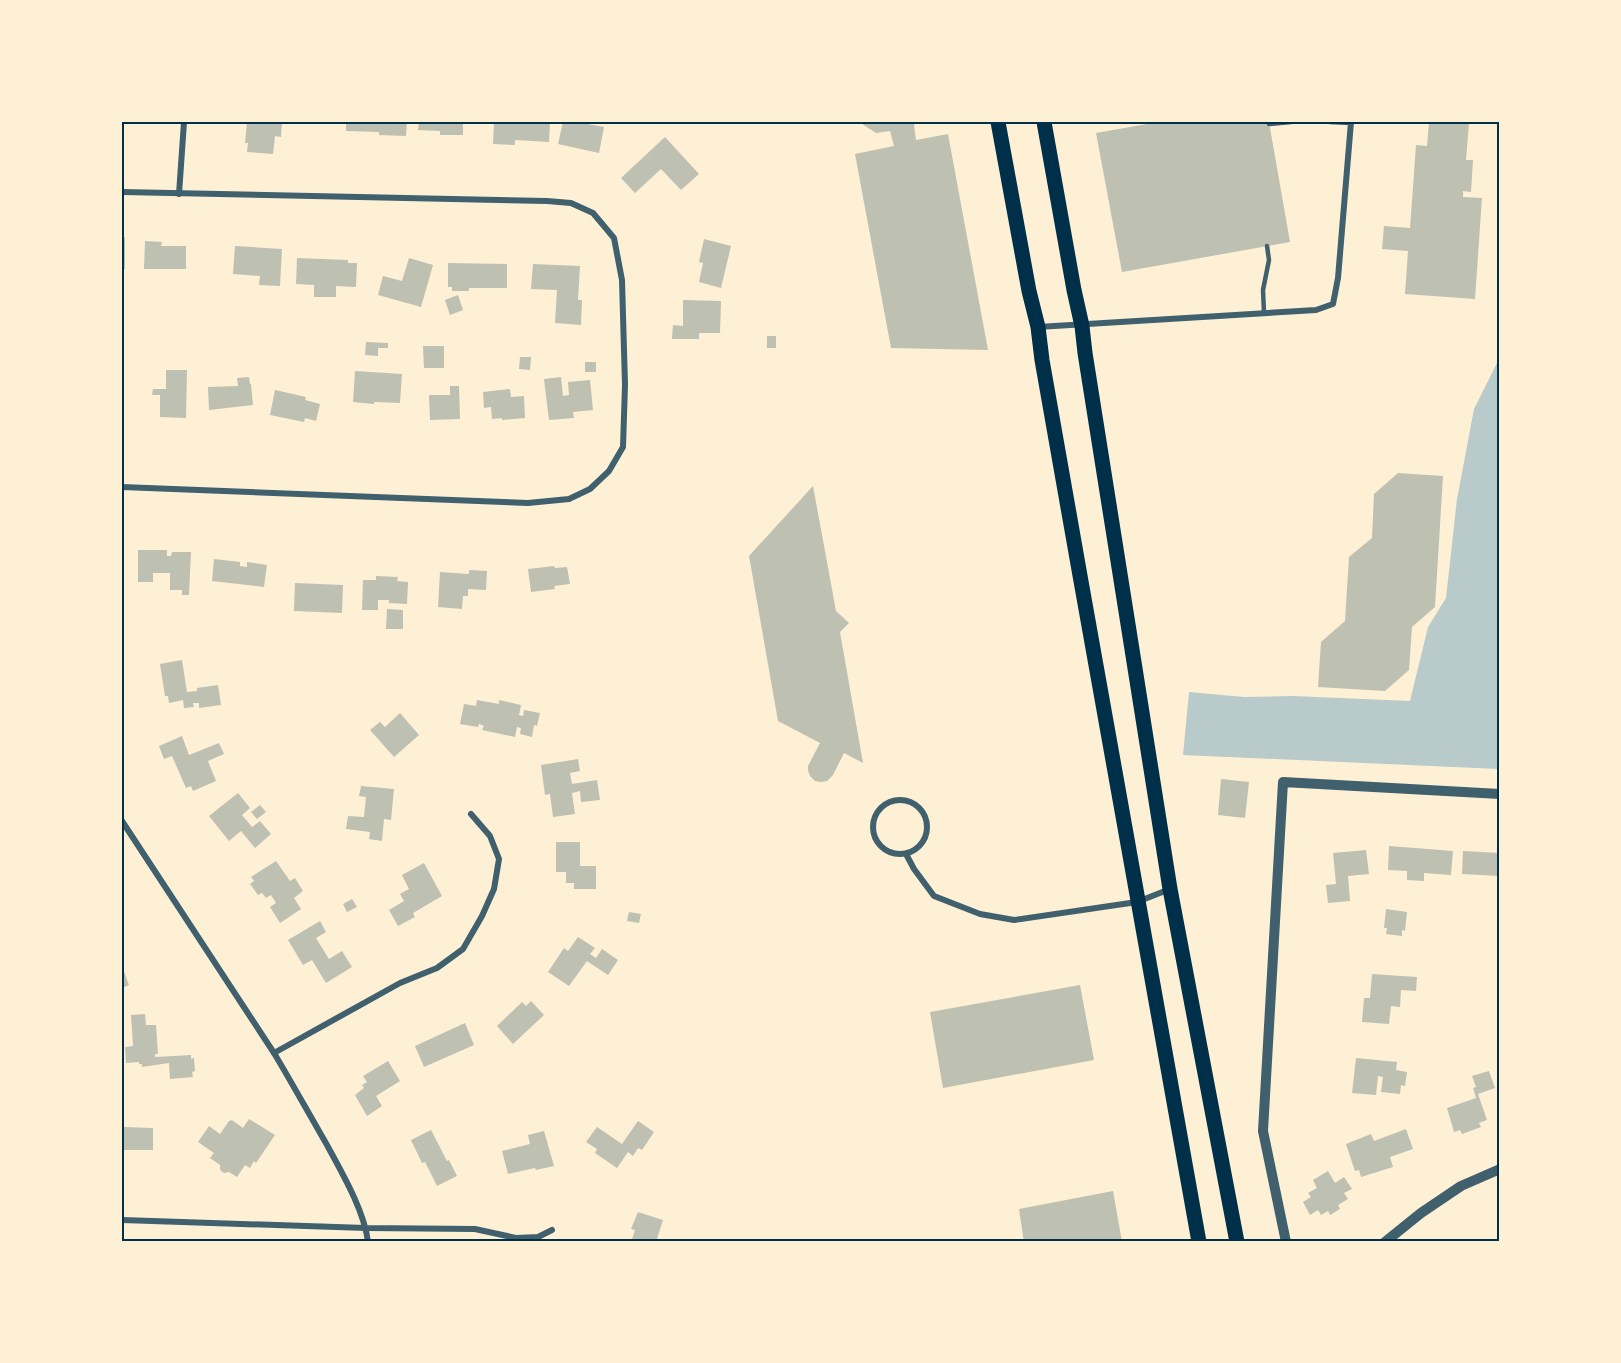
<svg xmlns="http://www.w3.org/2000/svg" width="1621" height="1363" font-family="Manrope,sans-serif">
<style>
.green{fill:#b9caca}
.building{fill:#bec0b2}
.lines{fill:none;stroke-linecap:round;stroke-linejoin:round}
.service{stroke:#3f606c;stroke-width:4.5}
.minor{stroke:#3f606c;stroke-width:6}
.tertiary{stroke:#3f606c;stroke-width:10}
.primary{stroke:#003049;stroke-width:15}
.neatline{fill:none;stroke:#003049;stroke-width:2}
</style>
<rect width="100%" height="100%" fill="#fdf0d5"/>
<path class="green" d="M1499 359V769L1183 755 1189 692 1244 697 1293 696 1410 701 1428 627 1446 598 1457 499 1474 409Z"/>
<g class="building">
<path d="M247 122H282L281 137 275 136 273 154 247 152 248 143H245Z"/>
<path d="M346 122H407L406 136 379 135V132L346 131Z"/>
<path d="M419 122H463V135H440V131L418 130Z"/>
<path d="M494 122H550L549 142 515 140V145L493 144Z"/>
<path d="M563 122H577L604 127 599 153 558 144Z"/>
<path d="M859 122H916L914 125 916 140 948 134 988 350 891 348 855 154 894 146 890 131 876 133Z"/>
<path d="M1158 122H1269L1290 242 1122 272 1096 133Z"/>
<path d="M1429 122 1469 123 1466 160H1473L1471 192 1463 191V197L1482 198 1475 299 1405 294 1408 251 1382 249 1384 226 1410 228 1416 145 1427 146Z"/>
<path d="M665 137 699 174 681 190 661 169 635 193 621 178Z"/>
<rect x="122" y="237" width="3" height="32"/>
<path d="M704 239 731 246 721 288 699 282 703 263 699 262Z"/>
<path d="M145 241 162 242 161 246H186V269H144Z"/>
<path d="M235 246 282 249 280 286 259 285 260 276 233 274Z"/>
<path d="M297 258 348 260V263H357L356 287 336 286V297H314V285L296 284Z"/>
<path d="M409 258 433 265 421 307 378 295 383 276 402 281Z"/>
<path d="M448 263 507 264V288H469V291H452V287H448Z"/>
<path d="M533 264 580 266 578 300H582L581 325 555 323 557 290 531 289Z"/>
<path d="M458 295 463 310 450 315 445 300Z"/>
<path d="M683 300 721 301 720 333H699V339H672L673 325 683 326Z"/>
<rect x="767" y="336" width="9" height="12"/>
<path d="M366 342 388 343V348H378V356L365 355Z"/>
<path d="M423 346H444V368H424Z"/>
<path d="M520 357H531L530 370 519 369Z"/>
<rect x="585" y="362" width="11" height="10"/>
<rect x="122" y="365" width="2" height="41"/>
<path d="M166 370H187L186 418 160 417V395H152L153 389H166Z"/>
<path d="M355 371 402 374 400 403 374 402V404L353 402Z"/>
<path d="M249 377 250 384H251L253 405 209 410 208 387 238 386 237 378Z"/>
<path d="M561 377 563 396 569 395 568 382 590 380 593 410 573 412 574 418 549 420 544 379Z"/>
<path d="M450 386H459L460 419 430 420 429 395H450Z"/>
<path d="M510 389 511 397 524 396 525 418 502 420V418L492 419 491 407 484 408 483 392Z"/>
<path d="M275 390 306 397 305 400 320 404 316 421 305 418 304 422 270 415Z"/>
<path d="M1398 473 1443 476 1435 607 1412 627 1409 670 1385 691 1318 687 1321 642 1345 621 1349 557 1372 538 1374 494Z"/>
<path d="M813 486 836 611 849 623 840 632 863 763 844 753 833 775 827 781 821 782 815 781 810 776 808 770V766L820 743 778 721 749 556Z"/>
<path d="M138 550H167V556H171L172 552H191L189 595H182V590H170V573H153V582H138Z"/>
<path d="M214 559 240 562V566L247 567V562L267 565 264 587 212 581Z"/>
<path d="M554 566 555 568 567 567 570 584 554 586 555 589 531 592 528 569Z"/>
<path d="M469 570 487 571 486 590 468 589V596H463L462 609 438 607 440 572 469 574Z"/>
<path d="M376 576 398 577 397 581 408 582 407 604 389 603V600H378V610H362L363 580H376Z"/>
<path d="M295 583 343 585 342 613 294 611Z"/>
<path d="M387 609 403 610V629H386Z"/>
<path d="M182 660 187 692 197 691V688L218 685 221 705 199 708V703H193L194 707 184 708 183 700 169 703 168 696H165L160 664Z"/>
<path d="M477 700 499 704V700L521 705 519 715 523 716 524 710 540 713 537 726 534 725 532 737 520 734 521 728 517 727 515 737 482 730 484 726 479 724 478 727 460 724 464 704 476 706Z"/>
<path d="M400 713 419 735 394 757 370 730 380 722 385 727Z"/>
<path d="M182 736 189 755 219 743 224 754 208 761 216 781 193 791 191 786 186 788 172 756 164 759 159 746Z"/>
<path d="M578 759 580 771 570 773 572 784 597 780 600 800 581 802 580 791 572 793 575 814 553 817 550 794 545 795 541 765Z"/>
<path d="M1221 779 1249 782 1245 818 1218 815Z"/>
<path d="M361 786 394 789 391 820 384 819 382 841 369 839 370 832 346 829 348 816 364 817 366 797 359 796Z"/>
<path d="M238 793 250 808 242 815 252 827 260 821 271 834 255 848 241 831 229 841 209 816Z"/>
<path d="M260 805 266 812 257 819 251 812Z"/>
<path d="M556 842H580V866H596V889H574V883H566V872H556Z"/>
<path d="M1389 846 1453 851 1451 875 1424 873V881L1407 880V871L1388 870Z"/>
<path d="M1366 850 1369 874 1348 876 1350 901 1328 903 1326 885 1336 884 1333 853Z"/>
<path d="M1463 851 1500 853V876L1462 874Z"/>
<path d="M276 861 290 881 295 878 303 891 294 898 301 909 280 923 270 907 276 903 271 895 266 898 262 893 258 895 250 884 254 881 251 877Z"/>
<path d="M424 863 442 896 413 913 415 917 398 926 389 910 404 901 400 894 409 889 402 875Z"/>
<path d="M352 899 357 907 347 912 343 904Z"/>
<path d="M1386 909 1407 912 1405 931 1402 930V936L1386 934 1387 928H1384Z"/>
<path d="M629 912 641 914 639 923 627 921Z"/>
<path d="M320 921 326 932 316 938 329 959 342 951 352 967 326 983 312 960 303 965 288 940Z"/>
<path d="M578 937 595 948 590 954 596 958 602 949 618 960 608 975 587 961 569 986 548 972 564 948 568 951Z"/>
<path d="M122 966 129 985 122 988Z"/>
<path d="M1372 974 1417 977 1416 991 1401 990 1400 1007 1391 1006 1389 1024 1362 1022 1364 998H1370Z"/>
<path d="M1080 985 1094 1060 943 1088 930 1012Z"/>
<path d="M531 1001 544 1015 513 1044 497 1026 522 1002 526 1006Z"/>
<path d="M145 1014 146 1025H156L158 1054H155V1057L191 1055V1059L194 1058 195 1071 192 1072 193 1077 170 1079 169 1063 142 1067V1064H139V1062L126 1063 125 1047 133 1046 131 1015Z"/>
<path d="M465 1023 474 1045 424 1067 415 1046Z"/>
<path d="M1356 1058 1397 1062 1396 1070 1407 1072 1405 1086 1401 1085 1400 1094 1381 1092 1383 1077 1378 1076 1376 1095 1352 1093Z"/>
<path d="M388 1061 400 1081 376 1096 382 1106 367 1116 355 1095 364 1088 362 1085 367 1082 363 1076Z"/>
<path d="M1489 1071 1495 1088 1478 1094 1487 1120 1479 1123 1481 1127 1462 1134 1460 1130 1454 1132 1447 1108 1476 1098 1473 1088 1476 1087 1472 1076Z"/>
<path d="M249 1119 275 1135 256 1163 254 1161 250 1168 245 1165 237 1177 229 1172 224 1173 220 1170V1165L210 1158 214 1153 198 1142 209 1126 220 1134 229 1121 232 1120 243 1128Z"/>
<path d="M638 1121 654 1132 642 1150 638 1148 633 1156 628 1152 617 1168 595 1153 597 1149 586 1142 597 1127 622 1144Z"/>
<path d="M123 1127 153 1128V1150H123Z"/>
<path d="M1406 1129 1413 1149 1390 1157 1393 1167 1361 1177 1359 1170 1355 1171 1346 1144 1371 1134 1374 1141Z"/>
<path d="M431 1130 447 1161 449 1160 457 1176 437 1186 425 1162 422 1163 411 1140Z"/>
<path d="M544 1131 554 1166 536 1170 535 1168 508 1174 502 1151 530 1144 528 1135Z"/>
<path d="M1328 1171 1335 1183 1344 1177 1352 1189 1344 1193 1348 1199 1338 1205 1340 1209 1330 1215 1328 1211 1321 1215 1318 1210 1310 1215 1303 1202 1311 1197 1308 1193 1317 1188 1313 1180Z"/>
<path d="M1113 1191 1122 1242H1024L1019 1209Z"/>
<path d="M638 1212 663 1220 656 1242H631L635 1230 631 1229Z"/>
</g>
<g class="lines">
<g class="service">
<path d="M1330 122 1351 123"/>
<path d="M1269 124 1291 122"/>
<path d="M1264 313 1263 290 1269 260 1267 246"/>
</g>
<g class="minor">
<path d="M122 192 547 201 571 203 593 213 614 238 622 280 625 385 623 447 609 471 590 489 569 499 528 503 122 487"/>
<path d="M179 194 184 122"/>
<path d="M1038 327 1316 310 1333 304 1338 278 1351 122"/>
<circle cx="900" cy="827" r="27"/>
<path d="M122 821 274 1053C292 1083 309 1114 327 1145 342 1173 364 1210 368 1242"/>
<path d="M906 854 914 869 934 896 980 914 1014 920 1137 902 1170 889"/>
<path d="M274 1053 400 983 437 968 463 949 482 916 494 889 499 859 490 836 471 814"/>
<path d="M122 1220 366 1228 475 1229 516 1238 538 1237 552 1230"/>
</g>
<g class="tertiary">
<path d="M1286 1242 1263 1131 1283 782 1500 794"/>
<path d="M1385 1242 1421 1213 1461 1186 1500 1169"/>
</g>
<g class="primary">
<path d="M998 122 1029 291 1038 327 1042 360C1094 654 1145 948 1199 1242"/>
<path d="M1044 122 1074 290 1082 326 1085 353 1170 889 1237 1242"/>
</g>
</g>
<rect width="1621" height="1363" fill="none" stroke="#fdf0d5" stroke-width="246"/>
<rect x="123" y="123" width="1375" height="1117" class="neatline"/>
</svg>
